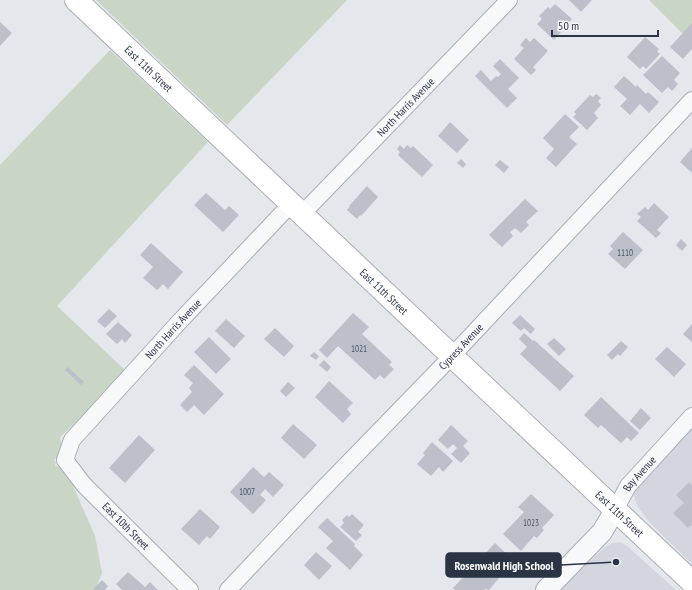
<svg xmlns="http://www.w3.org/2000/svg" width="692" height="590" font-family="'PT Sans Narrow',sans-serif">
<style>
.built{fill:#d2d6de}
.green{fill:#c9d6c5}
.building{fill:#bbc0ca}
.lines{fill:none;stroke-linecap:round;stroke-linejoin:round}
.minor-casing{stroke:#a9aeb7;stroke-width:18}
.tertiary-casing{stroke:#a9aeb7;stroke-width:22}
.secondary-casing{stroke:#a9aeb7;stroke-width:24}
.minor{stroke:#f7f8fa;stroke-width:16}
.tertiary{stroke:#f7f8fa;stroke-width:20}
.secondary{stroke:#fff;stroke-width:22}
.labels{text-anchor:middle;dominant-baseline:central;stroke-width:3;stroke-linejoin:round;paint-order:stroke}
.number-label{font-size:9px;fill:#4f5766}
.street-label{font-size:11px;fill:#2b3445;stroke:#f4f6f9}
.leader{fill:none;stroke:#2b3445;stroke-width:1.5}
.callout-dot{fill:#2b3445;stroke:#f4f6f9;stroke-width:1.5}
.callout{fill:#2b3445;stroke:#2b3445;stroke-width:1.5}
.callout-label{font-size:12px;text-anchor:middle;font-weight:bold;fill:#fff}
</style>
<rect width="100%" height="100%" fill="#e4e7ec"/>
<g class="built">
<path d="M692 427V564L653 526 645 517 637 505 635 500 634 494 640 483Z"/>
<path d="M618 542 624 544 627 546 676 590H557L605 547 610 544Z"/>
</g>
<g class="green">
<path d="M96 0H347L227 125Z"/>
<path d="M649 0H692V43Z"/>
<path d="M110 50 208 142 57 306 127 372 94 406 60 437C62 447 62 452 54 460L56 462 55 466 60 467 70 479 95 536 102 573 95 590H0V165Z"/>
</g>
<g class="building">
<path d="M569 0H592L581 12Z"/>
<path d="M555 4 572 19 554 40 537 24 542 19 539 16 548 7 550 9Z"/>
<path d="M0 22 12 33 0 46Z"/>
<path d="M692 23V49L683 59 670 47Z"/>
<path d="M645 37 659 49 657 51 660 54 646 69 643 66 640 69 627 57Z"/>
<path d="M526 38 530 42 534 38 548 51 533 67 536 70 531 75 514 59 524 48 520 45Z"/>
<path d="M662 56 680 73 674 80 678 84 672 91 668 87 662 93 643 75Z"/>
<path d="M500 59 519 78 508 89 517 98 507 108 475 76 481 70 491 81 496 76 498 77 501 74 493 66Z"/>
<path d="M624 76 636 87 637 85 646 94 648 92 659 102 649 113 640 104 630 115 620 106 627 99 614 87Z"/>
<path d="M596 94 601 98 598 101 601 105 594 113 598 118 587 130 573 117 576 114 574 112 590 95 593 97Z"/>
<path d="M565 114 579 127 569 137 577 144 556 167 546 158 554 149 543 138Z"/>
<path d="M450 122 469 140 457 153 438 136Z"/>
<path d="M400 145 404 149 407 145 411 148 413 146 433 165 422 177 398 155 400 152 397 149Z"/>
<path d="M692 148V173L680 162Z"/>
<path d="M461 159 466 164 463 168 457 163Z"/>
<path d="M500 160 509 167 504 173 495 165Z"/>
<path d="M367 186 378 197 361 216 360 215 357 219 347 210 350 206H349Z"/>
<path d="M206 193 225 210 229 206 239 215 223 232 194 205Z"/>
<path d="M525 199 538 211 526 222 529 225 521 233 515 228 510 232 513 236 502 247 489 235Z"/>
<path d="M654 203 669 217 657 230 661 233 656 238 637 221 641 217 637 214 645 207 648 210Z"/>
<path d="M623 232 643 250 625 269 608 254 613 249 610 246Z"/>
<path d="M681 239 687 245 682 251 676 245Z"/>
<path d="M151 243 183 272 168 289 163 284 157 290 143 278 153 267 140 255Z"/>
<path d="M109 309 117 316 105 328 97 321Z"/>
<path d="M353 313 369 327 362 334 392 362 389 365 394 369 384 379 380 375 375 380 338 346 327 358 319 350Z"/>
<path d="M520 315 535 329 531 334 524 328 521 331 512 323Z"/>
<path d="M226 319 245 336 234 348 215 331Z"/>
<path d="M118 322 132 335 125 343 122 339 117 344 106 334Z"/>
<path d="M692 324V342L683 334Z"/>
<path d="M275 328 294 346 284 357 264 339Z"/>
<path d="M524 333 533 341 534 340 574 376 560 391 520 354 527 347 519 339Z"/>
<path d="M209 337 231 359 216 374 194 352Z"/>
<path d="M554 338 566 349 559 356 547 344Z"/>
<path d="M621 341 628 347 620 356 618 354 612 360 607 355Z"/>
<path d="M667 347 686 364 674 377 655 359Z"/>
<path d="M314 352 319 356 316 360 310 356Z"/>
<path d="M324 360 331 367 327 372 319 365Z"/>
<path d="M194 365 224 394 204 415 194 405 187 412 180 405 192 392 189 388 193 383 184 375Z"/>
<path d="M68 367 84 382 81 385 65 370Z"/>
<path d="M329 381 353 403 347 409 351 414 343 423 315 397Z"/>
<path d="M288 382 295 388 286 397 280 391Z"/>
<path d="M601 397 639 433 631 441 627 437 621 443 601 425 598 428 584 415Z"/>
<path d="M641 408 651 418 640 430 630 421Z"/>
<path d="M293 424 317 445 304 459 281 438Z"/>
<path d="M451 425 468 441 463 446 470 453 461 463 451 454 457 448 453 444 448 449 438 440Z"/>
<path d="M139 435 155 450 125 483 109 468Z"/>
<path d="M432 442 453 461 443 472 439 467 431 476 417 464 425 455 423 453Z"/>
<path d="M253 467 264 477 269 472 284 485 273 497 265 489 260 495 266 500 253 514 230 492Z"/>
<path d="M689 482 692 485V525L688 528 673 513 684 503 676 495Z"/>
<path d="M531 494 554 515 542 528 544 530 537 538 534 536 521 551 503 534 524 512 518 507Z"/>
<path d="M200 509 220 527 210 539 207 536 199 545 181 529Z"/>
<path d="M352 514 364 525 358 532 362 535 356 541 340 527 344 523 342 520 347 515 349 517Z"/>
<path d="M327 518 355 544 354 546 363 555 350 570 326 548 333 541 318 527Z"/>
<path d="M495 543 512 559 498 575 500 577 489 590 485 589 484 590H455L453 588Z"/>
<path d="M316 552 332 566 319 580 304 565Z"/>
<path d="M128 572 145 587 150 582 158 590H122L116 584Z"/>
<path d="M102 580 108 586 105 590H94L93 589Z"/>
</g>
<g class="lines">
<g class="minor-casing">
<g id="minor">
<path id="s1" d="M302 214 509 0"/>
<path id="s2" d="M615 510 628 486 692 416"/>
<path id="s3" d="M190 590 84 485 65 460 72 440 180 321 291 204"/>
<path id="s4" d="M228 590 320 492 452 356 692 100"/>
</g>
</g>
<g class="tertiary-casing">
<path id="tertiary" d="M546 590 602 532 615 510"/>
</g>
<g class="secondary-casing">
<g id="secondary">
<path id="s5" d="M76 0 452 356 692 582"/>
</g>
</g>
<use href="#minor" class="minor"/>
<use href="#tertiary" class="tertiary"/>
<use href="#secondary" class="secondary"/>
</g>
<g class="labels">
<g class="number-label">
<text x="625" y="252">1110</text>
<text x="359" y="348">1021</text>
<text x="247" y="491">1007</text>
<text x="531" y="522">1023</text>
</g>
<g class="street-label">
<text stroke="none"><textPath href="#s5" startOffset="100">East 11th Street</textPath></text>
<text stroke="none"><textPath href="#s1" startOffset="149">North Harris Avenue</textPath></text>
<text stroke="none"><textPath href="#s5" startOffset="424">East 11th Street</textPath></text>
<text stroke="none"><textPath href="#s3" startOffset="352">North Harris Avenue</textPath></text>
<text stroke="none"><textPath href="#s4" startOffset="337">Cypress Avenue</textPath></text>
<text stroke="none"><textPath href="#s2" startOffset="44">Bay Avenue</textPath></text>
<text stroke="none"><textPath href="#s5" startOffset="748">East 11th Street</textPath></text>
<text transform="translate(126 526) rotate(45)">East 10th Street</text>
</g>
</g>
<path class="leader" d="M616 562L561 565"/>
<circle class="callout-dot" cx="616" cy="562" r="4"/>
<rect class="callout" x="446" y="553" width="115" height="24" rx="4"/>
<g class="callout-label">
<text x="504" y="570">Rosenwald High School</text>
</g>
<path d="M552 30v6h106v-6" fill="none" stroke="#2b3445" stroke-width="2"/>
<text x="558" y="30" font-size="12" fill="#2b3445" stroke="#f4f6f9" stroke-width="3" paint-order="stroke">50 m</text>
</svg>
